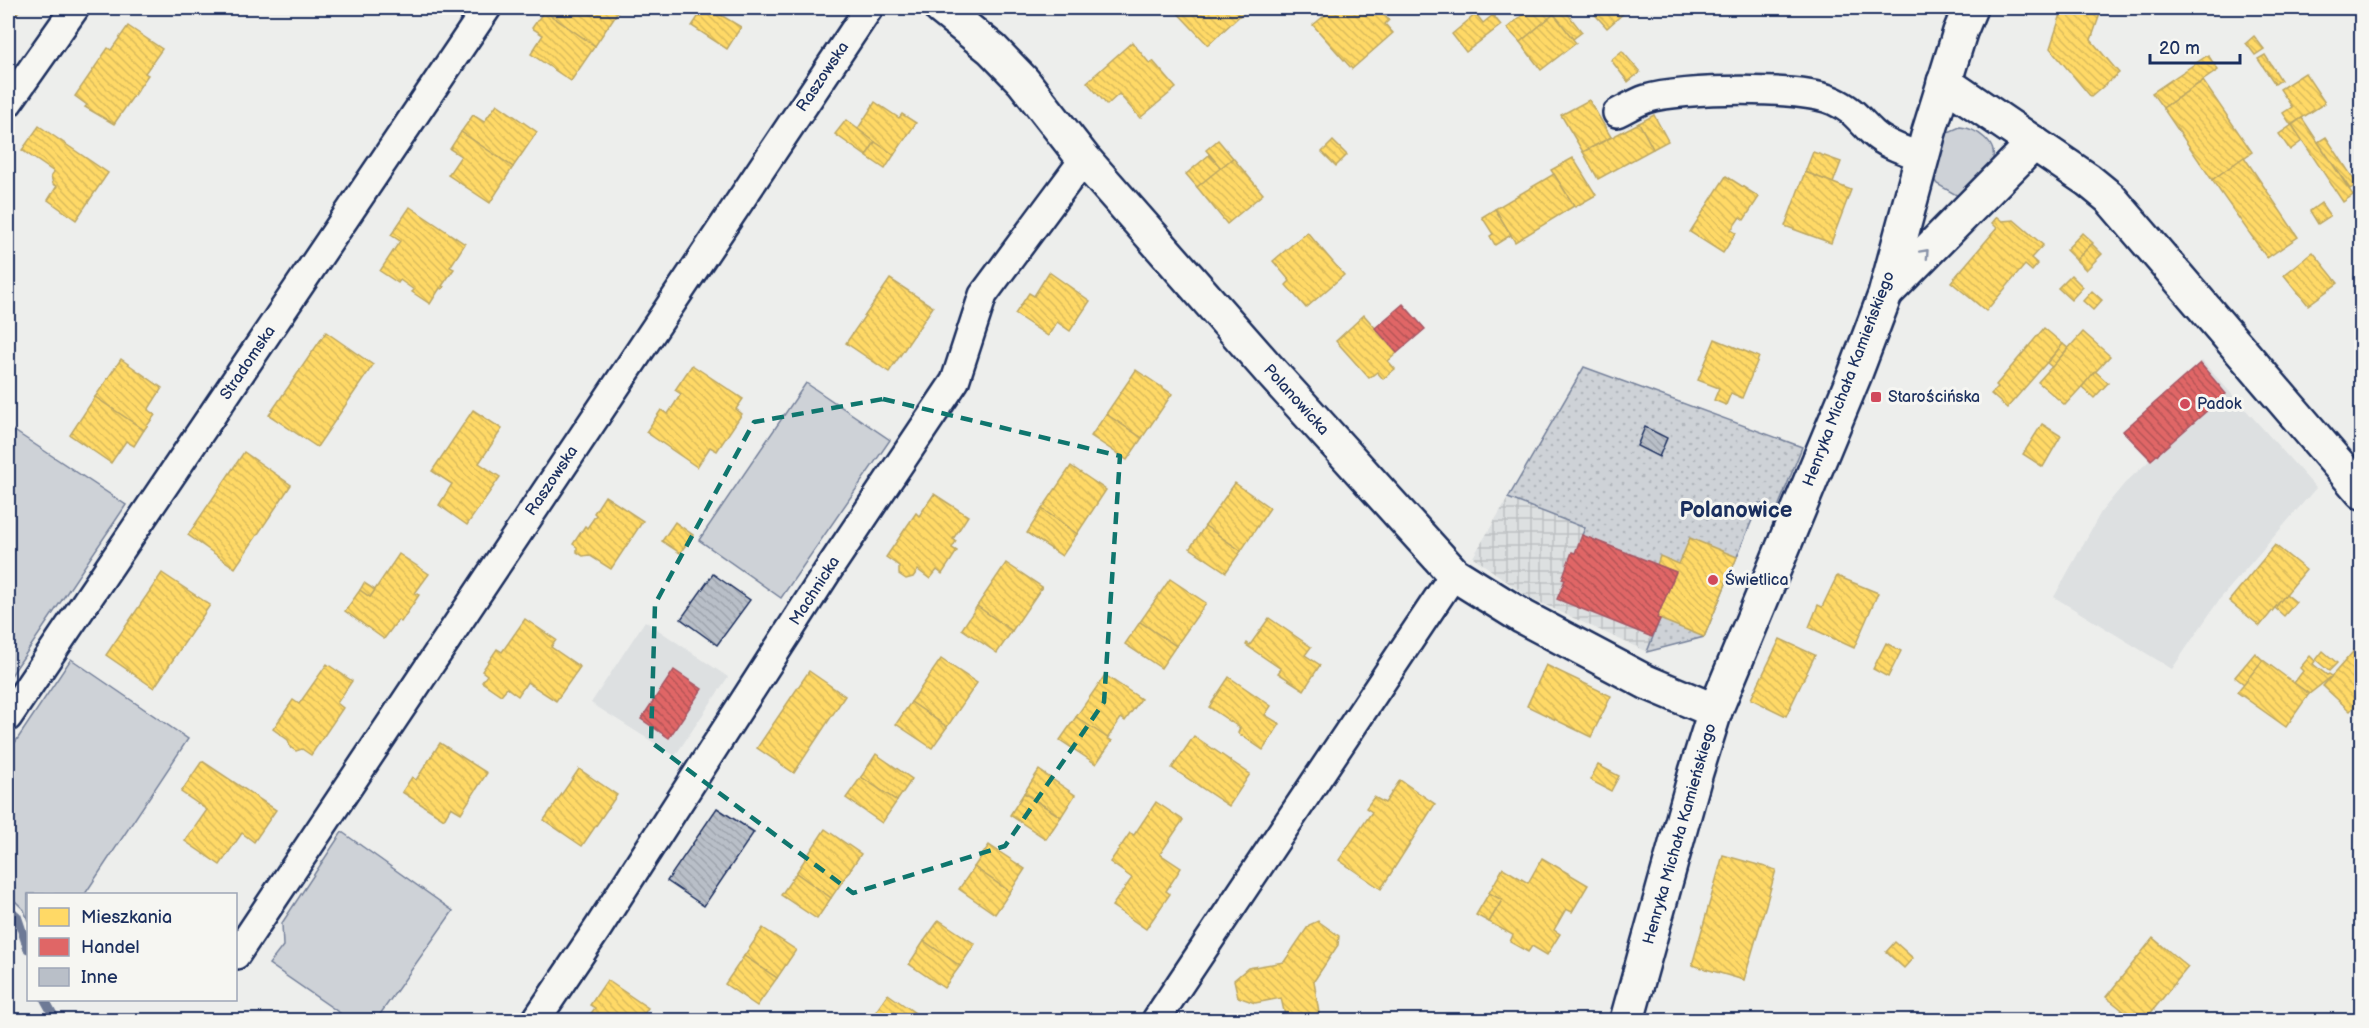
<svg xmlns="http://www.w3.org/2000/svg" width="2369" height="1028" font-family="'Balsamiq Sans',sans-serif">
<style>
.built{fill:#dde0e1}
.industrial{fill:url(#industrial-grid)}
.green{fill:#ced2d7;stroke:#74809a;stroke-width:1.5}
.park{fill:url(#park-dots);stroke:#74809a;stroke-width:1.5}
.homes{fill:url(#homes-back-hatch);stroke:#bba664;stroke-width:1.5}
.shops{fill:url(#shops-back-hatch);stroke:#a55664;stroke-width:1.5}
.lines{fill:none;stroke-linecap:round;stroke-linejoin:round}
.stream{stroke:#6e7a96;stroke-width:9}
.building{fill:url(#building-back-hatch);stroke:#1b2f5e;stroke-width:1.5}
.minor-casing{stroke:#1b2f5e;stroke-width:32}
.tertiary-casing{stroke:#1b2f5e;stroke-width:38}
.minor{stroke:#f6f6f2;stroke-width:27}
.tertiary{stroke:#f6f6f2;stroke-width:33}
.oneway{stroke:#8892a8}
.marked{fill:none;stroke:#0f766e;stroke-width:4.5;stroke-dasharray:12 8;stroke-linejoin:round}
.poi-dot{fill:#d1495b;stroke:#f6f6f2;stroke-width:2}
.labels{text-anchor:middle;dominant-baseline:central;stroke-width:6;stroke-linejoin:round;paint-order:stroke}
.street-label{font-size:16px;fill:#1b2f5e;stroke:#f6f6f2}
.poi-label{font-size:16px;fill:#1b2f5e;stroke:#f6f6f2;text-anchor:start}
.district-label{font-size:22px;font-weight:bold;fill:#1b2f5e;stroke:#f6f6f2}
</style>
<defs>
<pattern id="industrial-grid" width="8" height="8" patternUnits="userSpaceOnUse" patternTransform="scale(1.5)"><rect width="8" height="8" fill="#dde0e1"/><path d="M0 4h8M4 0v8" fill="none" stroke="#bdc0c3"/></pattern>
<pattern id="park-dots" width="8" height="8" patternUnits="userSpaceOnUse" patternTransform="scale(1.5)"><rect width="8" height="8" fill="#ced2d7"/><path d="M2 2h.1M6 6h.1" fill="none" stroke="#b0b5bb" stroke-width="1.8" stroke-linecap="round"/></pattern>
<pattern id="homes-back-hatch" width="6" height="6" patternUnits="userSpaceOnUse" patternTransform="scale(1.5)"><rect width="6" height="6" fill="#ffd966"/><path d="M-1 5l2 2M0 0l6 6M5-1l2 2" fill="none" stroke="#dabb5b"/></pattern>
<pattern id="shops-back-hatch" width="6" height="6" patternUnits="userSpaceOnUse" patternTransform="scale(1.5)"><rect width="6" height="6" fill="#e06666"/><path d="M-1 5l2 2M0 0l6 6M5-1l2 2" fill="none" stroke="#b55457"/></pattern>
<pattern id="building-back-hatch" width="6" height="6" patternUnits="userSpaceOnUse" patternTransform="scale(1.5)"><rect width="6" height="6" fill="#b9bfc8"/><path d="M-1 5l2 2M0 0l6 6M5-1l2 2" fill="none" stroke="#9ea4ae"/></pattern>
</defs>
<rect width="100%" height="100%" fill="#edeeec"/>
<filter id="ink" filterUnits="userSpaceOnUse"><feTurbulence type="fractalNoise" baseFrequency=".0167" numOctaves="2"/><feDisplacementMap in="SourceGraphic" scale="12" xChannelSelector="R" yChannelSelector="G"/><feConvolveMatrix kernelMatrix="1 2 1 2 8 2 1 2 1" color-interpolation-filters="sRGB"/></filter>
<g filter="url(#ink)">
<g class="built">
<path d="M2202 361 2316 488 2219 600 2172 669 2054 597 2101 512 2125 483 2150 460 2123 431Z"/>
<path d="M645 621 728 677 675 756 591 703Z"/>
</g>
<path class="industrial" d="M1508 498 1586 528 1582 535 1660 619 1647 652 1528 597 1473 557Z"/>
<g class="green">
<path d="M1960 127C1976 128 1999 144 1992 161L1962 195 1958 196 1937 184 1932 177 1946 133Z"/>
<path d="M806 383 890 440 781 598 699 540Z"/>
<path d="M10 428 126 505 8 680V431Z"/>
<path d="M71 659 188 739 85 894H28V921L24 910 8 894V753Z"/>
<path d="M342 832 453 911 376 1020H350L269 964 283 946 282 923Z"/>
</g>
<path class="park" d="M1584 367 1802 447 1777 510 1759 503 1704 637 1647 652 1660 619 1582 535 1585 528 1508 498Z"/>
<g class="homes">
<path d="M8 8H22L8 22Z"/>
<path d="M546 8H615L619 10 595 46 544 11Z"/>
<path d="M704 8H709L741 27 727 49 692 26Z"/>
<path d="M1022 8H1034L1027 14Z"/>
<path d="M1173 8H1244L1246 10 1208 45Z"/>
<path d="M1334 8H1378L1389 20 1385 24 1393 33 1352 69 1313 25Z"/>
<path d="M1510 8H1522L1515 13Z"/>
<path d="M1531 8H1534L1538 13 1548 8 1554 14 1520 42 1507 28Z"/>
<path d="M1548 8H1563L1582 32 1573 39Z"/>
<path d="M1589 8H1622L1626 11 1607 28Z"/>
<path d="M2063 8H2079L2100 14 2091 40 2119 73 2091 97 2050 48Z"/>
<path d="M544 11 595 46 571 81 531 54 543 35 532 28Z"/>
<path d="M1476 14 1483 23 1493 15 1501 25 1466 52 1452 34Z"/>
<path d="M1554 14 1576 43 1541 70 1520 42Z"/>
<path d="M128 26 162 49 145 73 148 75 114 124 85 107 87 105 75 96 108 48 111 50Z"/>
<path d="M2254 36 2264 49 2255 55 2246 43Z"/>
<path d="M1132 42 1150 64 1153 61 1176 88 1140 118 1119 94 1107 105 1087 82Z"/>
<path d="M1622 51 1640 72 1628 82 1611 60Z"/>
<path d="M2208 55 2218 70 2163 108 2152 93Z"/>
<path d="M2265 55 2281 80 2275 84 2258 59Z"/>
<path d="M2305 73 2325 103 2291 125 2283 113 2292 107 2280 89Z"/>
<path d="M2203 81 2252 152 2212 180 2163 108Z"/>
<path d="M1589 100 1611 137 1583 152 1561 115Z"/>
<path d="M875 102 899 118 902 114 916 123 894 155 857 130Z"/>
<path d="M497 104 537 132 513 167 461 132 473 115 484 122Z"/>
<path d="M1654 115 1668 141 1653 149 1639 123Z"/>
<path d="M2302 118 2353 195 2343 202 2292 125Z"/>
<path d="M846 120 875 142 866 156 835 134Z"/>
<path d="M1639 123 1653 149 1598 179 1583 152Z"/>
<path d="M2292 125 2302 141 2290 150 2279 134Z"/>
<path d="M39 126 108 173 76 220 48 200 57 186 53 184 51 176 54 172 22 150Z"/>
<path d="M461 132 513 167 490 203 448 175 461 156 450 149Z"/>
<path d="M2326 137 2357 184 2350 189 2318 142Z"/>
<path d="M1218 140 1233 158 1221 168 1206 150Z"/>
<path d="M1333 141 1347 155 1336 166 1322 152Z"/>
<path d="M875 142 894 155 885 169 866 156Z"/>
<path d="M1813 152 1841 162 1833 183 1805 172Z"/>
<path d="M1209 155 1221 168 1197 187 1186 174Z"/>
<path d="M2244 157 2298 237 2267 258 2212 180Z"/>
<path d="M1233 158 1263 194 1227 224 1197 187Z"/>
<path d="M1573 158 1596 195 1575 207 1551 170Z"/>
<path d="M1805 172 1851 190 1831 243 1785 226Z"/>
<path d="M1554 174 1574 206 1515 242 1495 209Z"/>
<path d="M1726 176 1759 197 1744 220 1740 217 1731 230 1736 233 1723 253 1690 232Z"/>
<path d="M2321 203 2330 216 2318 224 2310 211Z"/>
<path d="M410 207 465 244 450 267 454 269 442 286 444 287 442 289 440 288 430 304 412 292 414 290 400 280 398 283 380 271 400 241 391 235Z"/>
<path d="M1495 209 1511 235 1495 245 1490 236 1493 234 1482 217Z"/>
<path d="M1997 217 2002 221 2014 220 2043 245 2031 258 2038 264 2032 271 2025 265 1986 311 1951 282 1997 228 1992 223Z"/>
<path d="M1307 232 1344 275 1306 308 1286 285 1290 281 1273 261Z"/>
<path d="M2082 233 2093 243 2076 260 2066 250Z"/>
<path d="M8 242 15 247 8 258Z"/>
<path d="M2092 244 2102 254 2086 270 2076 260Z"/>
<path d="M2313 252 2338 283 2308 305 2284 275Z"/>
<path d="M1049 272 1090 301 1070 331 1057 322 1048 336 1015 314 1029 293 1034 296Z"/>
<path d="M2071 275 2083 287 2071 300 2058 288Z"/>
<path d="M890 279 933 307 889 372 846 343Z"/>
<path d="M2092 291 2102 300 2093 310 2083 301Z"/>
<path d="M1364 315 1397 353 1388 361 1395 369 1383 379 1377 372 1369 378 1336 341Z"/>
<path d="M2044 328 2063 344 2007 408 1991 394 1998 387 1996 385Z"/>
<path d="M326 332 373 365 317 447 269 415Z"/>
<path d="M2083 332 2110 356 2065 405 2038 382Z"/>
<path d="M1715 339 1759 357 1742 398 1731 393 1726 405 1714 400 1719 388 1698 380Z"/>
<path d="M2063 344 2068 348 2052 367 2047 363Z"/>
<path d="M121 359 162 388 148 410 155 415 144 430 95 397Z"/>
<path d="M692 365 743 399 736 409 742 414 717 451 710 447 697 467 646 432 661 410 668 414 681 394 675 390Z"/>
<path d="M1136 370 1172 394 1142 438 1106 414Z"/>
<path d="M2095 371 2108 383 2094 398 2082 387Z"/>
<path d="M95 397 144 430 134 446 126 441 111 463 70 435Z"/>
<path d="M473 410 502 429 479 463 500 477 467 525 439 505 452 484 432 471Z"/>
<path d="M1106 414 1142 438 1127 460 1091 436Z"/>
<path d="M2042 424 2061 436 2043 467 2023 454Z"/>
<path d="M244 452 291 485 235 568 188 535Z"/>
<path d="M1071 466 1106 490 1077 534 1042 509Z"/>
<path d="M1235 483 1270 508 1241 551 1205 526Z"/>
<path d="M934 494 968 516 953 539 956 541 952 548 957 551 942 574 937 570 930 579 918 570 913 577 906 579 899 574V566L886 557 916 513 919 516Z"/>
<path d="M605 496 643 521 611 569 589 555 583 556 577 552V547L573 544 585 526 587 528 596 515 594 513Z"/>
<path d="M1042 509 1077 534 1062 556 1027 533Z"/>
<path d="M675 522 693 535 680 553 662 541Z"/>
<path d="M1205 526 1241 551 1226 572 1190 548Z"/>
<path d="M1690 538 1737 557 1704 637 1657 618 1676 572 1657 565 1660 556 1679 564Z"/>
<path d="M2275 545 2306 570 2260 626 2229 601Z"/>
<path d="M399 554 429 574 415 593 419 595 401 622 398 620 384 639 345 611 360 590 370 597Z"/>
<path d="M1006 563 1042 587 1012 631 977 606Z"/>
<path d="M162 573 210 605 154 688 106 655Z"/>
<path d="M1837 576 1878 593 1854 648 1809 627 1818 605 1822 607Z"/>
<path d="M1170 579 1206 603 1176 646 1140 622Z"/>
<path d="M364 583 375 590 370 597 360 590Z"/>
<path d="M2286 594 2296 602 2284 616 2275 608Z"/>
<path d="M977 606 1012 631 997 653 962 629Z"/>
<path d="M1269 618 1311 647 1305 655 1320 665 1304 690 1278 673 1281 669 1246 645 1247 643 1250 645Z"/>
<path d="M525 619 556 640 551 647 580 667 556 701 527 682 518 696 507 688 501 695 482 682 487 675 482 671 497 649 502 652Z"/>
<path d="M1140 622 1176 646 1161 668 1125 644Z"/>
<path d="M1780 639 1815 655 1786 716 1751 699Z"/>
<path d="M1886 643 1901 651 1888 677 1873 669Z"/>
<path d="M2360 644 2362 699 2350 711 2323 686Z"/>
<path d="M2323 651 2337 663 2329 671 2316 660Z"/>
<path d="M2255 653 2263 660 2244 684 2235 677Z"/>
<path d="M2310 656 2315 661 2313 664 2327 675 2329 674 2332 676 2309 694 2294 683 2303 671 2300 668Z"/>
<path d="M941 659 977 683 947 727 911 702Z"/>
<path d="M2263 660 2309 694 2286 727 2237 692Z"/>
<path d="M327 664 352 681 337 703 343 708 311 755 302 749 296 751 290 747 288 740 273 729 293 700 299 704Z"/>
<path d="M1546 665 1611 696 1591 737 1527 706Z"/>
<path d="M809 671 845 696 794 773 757 748Z"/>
<path d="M1105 675 1141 699 1125 721 1121 718 1107 739 1076 717Z"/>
<path d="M1229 677 1271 706 1265 715 1280 724 1263 750 1238 733 1240 728 1209 707Z"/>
<path d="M911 702 947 727 932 748 896 724Z"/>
<path d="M1076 717 1112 741 1096 764 1060 740Z"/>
<path d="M1194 736 1250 774 1229 806 1172 768Z"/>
<path d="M440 743 487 773 461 813 451 807 444 819 402 792 412 777 416 780Z"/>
<path d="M876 754 912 779 897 801 861 777Z"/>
<path d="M202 761 276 810 254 842 242 833 220 865 185 841 207 810 181 792Z"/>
<path d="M1598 765 1619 776 1611 791 1590 780Z"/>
<path d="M579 769 617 795 582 846 544 820Z"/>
<path d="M1039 770 1075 795 1061 817 1024 793Z"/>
<path d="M861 777 897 801 882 823 846 798Z"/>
<path d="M1400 780 1435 804 1381 889 1339 860 1372 812 1366 808 1374 797 1385 803Z"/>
<path d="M1024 793 1061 817 1046 839 1010 815Z"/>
<path d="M1156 802 1183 820 1160 854 1181 868 1166 891 1170 894 1146 929 1112 906 1132 878 1110 862 1130 833 1134 835Z"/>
<path d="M825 829 861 854 831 898 796 873Z"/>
<path d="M989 845 1025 869 1010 892 974 867Z"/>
<path d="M1723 855 1776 870 1744 980 1692 965Z"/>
<path d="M1542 858 1588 885 1572 912 1566 909 1554 930 1560 934 1547 955 1532 946 1528 952 1510 942 1513 935 1489 922 1502 900 1489 893 1503 868 1528 883Z"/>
<path d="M974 867 1010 892 995 914 959 889Z"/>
<path d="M796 873 831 898 817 919 781 895Z"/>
<path d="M1489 893 1502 900 1489 922 1476 915Z"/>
<path d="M939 920 975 944 960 966 924 941Z"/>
<path d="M1318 921 1339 936 1338 945 1314 981 1320 1020H1286L1281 998 1255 1003 1238 997 1234 980 1248 968 1284 962 1309 925Z"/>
<path d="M763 928 796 950 777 978 744 956Z"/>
<path d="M2153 938 2188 967 2145 1020H2135L2106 997Z"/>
<path d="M924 941 960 966 944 988 909 964Z"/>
<path d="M1895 942 1913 958 1904 968 1886 952Z"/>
<path d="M744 956 777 978 757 1006 725 984Z"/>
<path d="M607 980 648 1008 640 1020H586L595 1008 590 1005Z"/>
<path d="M888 994 921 1017 918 1020H870Z"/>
</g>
<g class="shops">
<path d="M1403 304 1425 329 1397 353 1375 328Z"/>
<path d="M2200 363 2226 394 2151 460 2123 431Z"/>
<path d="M1582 535 1676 572 1657 618 1660 619 1652 637 1557 599 1565 580 1562 579 1572 552 1575 553Z"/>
<path d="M674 670 702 689 669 738 641 719Z"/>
</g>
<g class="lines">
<g class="stream">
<path d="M8 908 17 916 28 949"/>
<path d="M45 1000 56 1020"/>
</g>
</g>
<g class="building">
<path d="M1645 427 1667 438 1659 457 1637 446Z"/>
<path d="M713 574 750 600 717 645 681 619Z"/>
<path d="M717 808 754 832 704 906 667 881Z"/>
</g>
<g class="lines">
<g class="minor-casing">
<g id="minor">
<path d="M8 103 75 8"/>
<path d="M1617 113C1627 108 1637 102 1646 99 1681 88 1802 86 1834 101 1855 111 1857 118 1873 133 1886 145 1906 151 1922 157"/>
<path d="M8 717 487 8"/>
<path d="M236 955 869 8"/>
<path d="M536 1020 598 928 829 569 955 381 983 295 1084 159"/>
<path d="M1156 1020 1454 574"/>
</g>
</g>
<g class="tertiary-casing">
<g id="tertiary">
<path d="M941 8 992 49 1023 81 1084 159 1272 373 1454 574 1523 617 1646 682 1715 711"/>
<path d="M1944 82 2088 180 2110 198 2362 492"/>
<path d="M1888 291 2034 143"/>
<path d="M1627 1020 1696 772 1715 711 1855 374 1885 295 1929 132 1960 32 1970 8"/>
</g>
</g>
<use href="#minor" class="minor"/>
<use href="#tertiary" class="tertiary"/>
</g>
<defs><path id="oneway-chevron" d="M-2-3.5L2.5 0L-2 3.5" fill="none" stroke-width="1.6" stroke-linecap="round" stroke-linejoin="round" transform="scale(1.5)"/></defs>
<use class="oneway" href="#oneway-chevron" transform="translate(1925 253) rotate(-47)"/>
</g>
<path class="marked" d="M883 399 1120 456 1104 702 1005 846 853 893 651 742 655 604 754 422Z"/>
<g class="poi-dot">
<rect x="1870" y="391" width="12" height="12" rx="3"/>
<circle cx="2185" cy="404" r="6"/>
<circle cx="1713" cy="580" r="6"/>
</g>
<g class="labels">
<g class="street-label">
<text transform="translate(823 77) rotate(-56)">Raszowska</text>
<text transform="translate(248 363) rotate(-56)">Stradomska</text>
<text transform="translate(1849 379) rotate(-69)">Henryka Michała Kamieńskiego</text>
<text transform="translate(1296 400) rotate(48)">Polanowicka</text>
<text transform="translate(552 481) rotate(-56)">Raszowska</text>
<text transform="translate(815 591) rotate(-57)">Machnicka</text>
<text transform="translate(1680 834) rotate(-74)">Henryka Michała Kamieńskiego</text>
</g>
<g class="poi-label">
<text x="1888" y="397">Starościńska</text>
<text x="2197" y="404">Padok</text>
<text x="1725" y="580">Świetlica</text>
</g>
<g class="district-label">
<text x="1736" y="510">Polanowice</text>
</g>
</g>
<rect width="2369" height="1028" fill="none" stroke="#f6f6f2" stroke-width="30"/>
<rect x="15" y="15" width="2339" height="998" fill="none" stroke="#1b2f5e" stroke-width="2" filter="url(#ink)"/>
<rect x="27" y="893" width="210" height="108" fill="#f6f6f2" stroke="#9ea6b7" stroke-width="1.5"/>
<rect x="39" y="908" width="30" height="18" fill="#ffd966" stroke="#9ea6b7" stroke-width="1.5"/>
<text x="81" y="923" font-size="18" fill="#1b2f5e">Mieszkania</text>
<rect x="39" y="938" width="30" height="18" fill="#e06666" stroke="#9ea6b7" stroke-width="1.5"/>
<text x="81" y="953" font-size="18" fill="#1b2f5e">Handel</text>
<rect x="39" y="968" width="30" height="18" fill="#b9bfc8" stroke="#9ea6b7" stroke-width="1.5"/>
<text x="81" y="983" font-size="18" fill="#1b2f5e">Inne</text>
<path d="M2150 54v9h90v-9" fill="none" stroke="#1b2f5e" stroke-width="3"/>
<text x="2159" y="54" font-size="18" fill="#1b2f5e" stroke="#f6f6f2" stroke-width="4.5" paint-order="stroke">20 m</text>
</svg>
